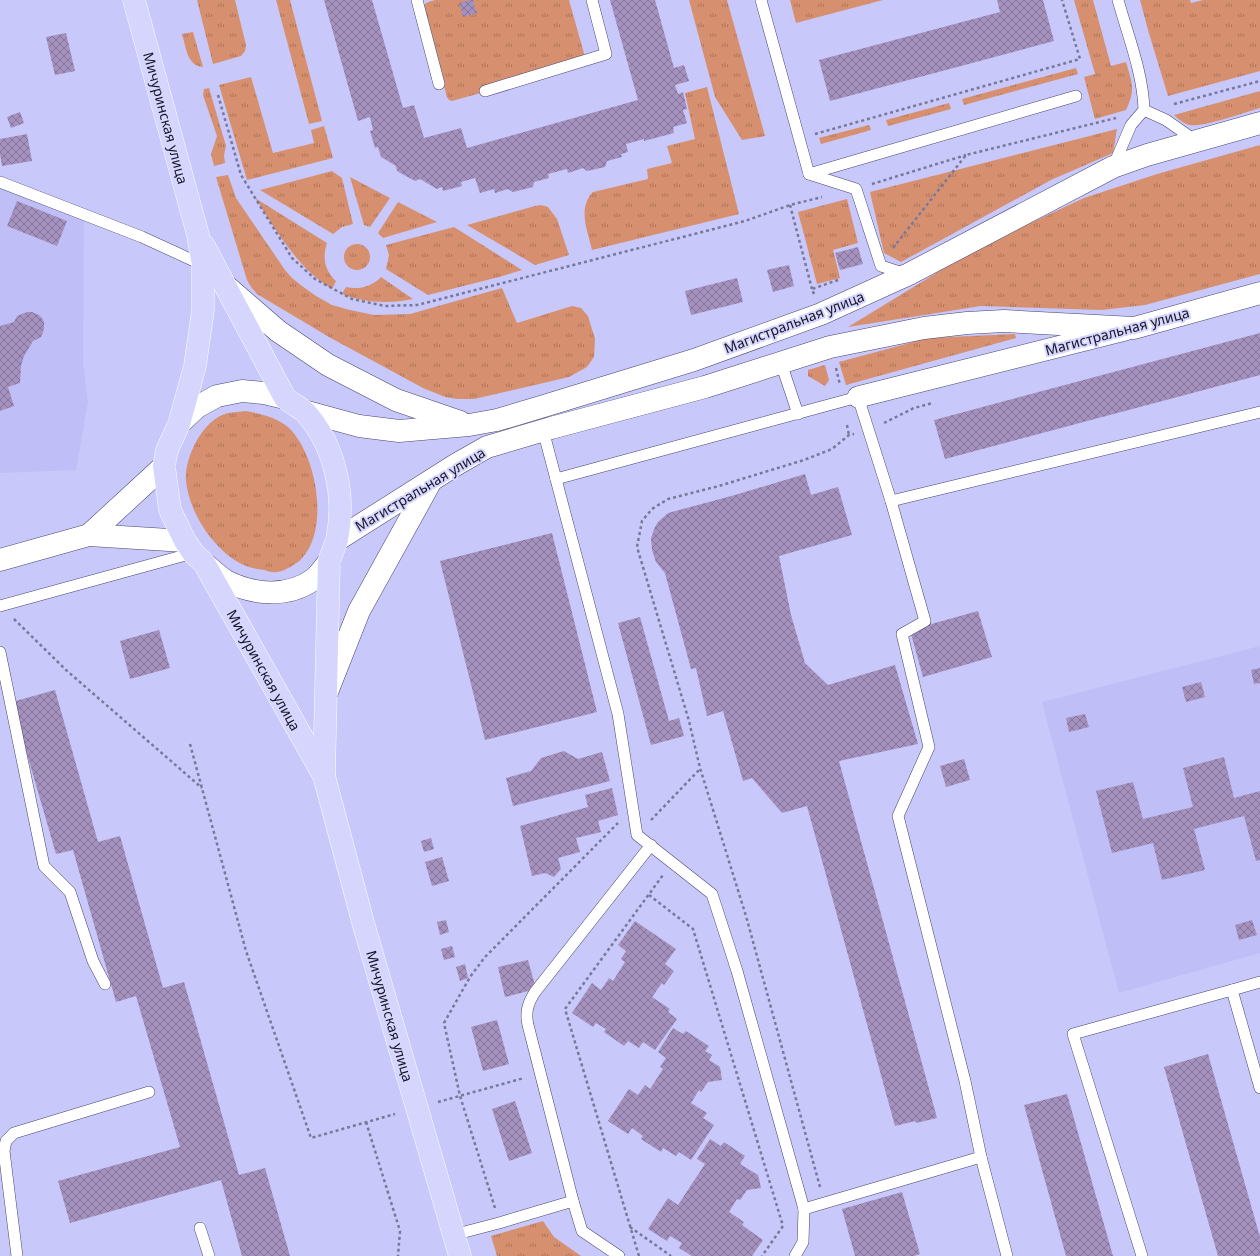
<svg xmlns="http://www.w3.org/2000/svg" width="1260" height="1256" font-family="'Noto Sans',sans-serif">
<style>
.built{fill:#bfbef7}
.grass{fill:url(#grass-tufts)}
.building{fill:url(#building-cross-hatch)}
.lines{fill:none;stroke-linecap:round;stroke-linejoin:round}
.lane-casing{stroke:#47456f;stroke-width:12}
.street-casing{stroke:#47456f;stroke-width:22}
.secondary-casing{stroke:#47456f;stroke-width:23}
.primary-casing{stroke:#fff;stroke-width:23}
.path{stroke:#78789b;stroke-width:2.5;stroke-dasharray:3 3;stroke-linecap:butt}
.lane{stroke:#fff;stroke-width:11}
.street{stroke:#fff;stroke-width:21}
.secondary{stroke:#fff;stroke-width:22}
.primary{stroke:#d6d5fd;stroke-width:22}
.labels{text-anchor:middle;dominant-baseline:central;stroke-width:4;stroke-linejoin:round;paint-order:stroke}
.street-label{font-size:14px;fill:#161526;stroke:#d6d6fe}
</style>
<defs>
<pattern id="grass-tufts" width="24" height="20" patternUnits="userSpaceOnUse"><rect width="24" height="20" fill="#d7906f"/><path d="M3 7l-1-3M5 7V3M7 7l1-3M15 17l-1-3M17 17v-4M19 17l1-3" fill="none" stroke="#ad745b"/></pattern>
<pattern id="building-cross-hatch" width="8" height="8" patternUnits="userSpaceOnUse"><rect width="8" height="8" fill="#a591be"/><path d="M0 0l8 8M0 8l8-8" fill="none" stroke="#85759a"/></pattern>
</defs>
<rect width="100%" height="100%" fill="#c8c8fa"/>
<g class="built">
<path d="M0 182 84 217 83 362 88 402 76 470 0 473Z"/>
<path d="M1260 646V953L1119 993 1042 702Z"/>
</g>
<g class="grass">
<path d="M197 0H235L246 45 245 51 241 56 213 64Z"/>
<path d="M276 0H290L322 121 309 124Z"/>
<path d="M435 0H569L585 57 577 66 452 101 449 100 447 97 423 12C423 2 426 3 435 0Z"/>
<path d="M689 0H727L765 136 742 140 715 97Z"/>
<path d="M790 0H883L796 23Z"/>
<path d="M1074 0H1093L1111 66 1126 62C1132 83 1136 90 1126 110L1095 119 1084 77 1095 74Z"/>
<path d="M1140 0H1190L1191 3 1203 0H1260V71L1168 96 1148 30Z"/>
<path d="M193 32 203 67C187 66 186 47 182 34Z"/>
<path d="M1076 68 1078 74 964 105 962 99Z"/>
<path d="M251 77 273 153 314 143 311 130 324 126 333 158 247 180 219 85Z"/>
<path d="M707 87 739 214 592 250C588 231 577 208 593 192L648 179 647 169 672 163 667 146 695 139 685 93Z"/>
<path d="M209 88 226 146 224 155 225 163 214 166 211 154 217 136 203 95 204 89Z"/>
<path d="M1260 91V108C1246 112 1202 128 1189 125 1183 123 1178 119 1174 115Z"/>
<path d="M949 103 951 109 888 126 886 120Z"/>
<path d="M869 125 871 130 821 144 819 138Z"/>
<path d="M1117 129 1113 153 1051 180 901 262 884 253 870 192Z"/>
<path d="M1260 145V274L1145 305 1102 310 981 306 848 327 979 247 1084 198 1157 174Z"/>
<path d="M332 171 342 178 353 224 342 227 333 234 260 190Z"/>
<path d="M228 175 236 198 285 270 292 278 302 286 316 296 332 305 350 310 374 315 410 314 502 288 517 323 572 306 581 308 588 316 595 339 594 357 587 367 569 377 474 399H457L445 397 423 388 329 337 257 294 251 287 247 280 216 177Z"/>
<path d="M350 177 390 198 370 227 364 225Z"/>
<path d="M255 198 327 243C322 258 325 271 336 281L332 289C297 268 277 231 255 198Z"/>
<path d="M847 199 858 243 833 250 840 278 817 284 798 212Z"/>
<path d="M398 202 437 222 383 238 378 233Z"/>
<path d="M541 205 548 207 557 219 569 255 535 265 467 225 535 206Z"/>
<path d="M454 227 522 270 499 277 428 295 386 269 389 255 386 245Z"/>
<circle cx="357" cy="257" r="13"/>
<path d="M381 277 413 299C391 304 364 303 342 294L346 287C359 290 371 287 381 277Z"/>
<path d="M1015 334 1016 338 846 385 839 362 928 338Z"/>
<path d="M825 365 829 380 825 386 808 376V370Z"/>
<path d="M246 411C261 414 276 417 288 427 316 453 328 522 306 553 303 557 301 560 298 562 292 566 283 572 276 572 272 573 268 571 264 570 254 569 244 566 236 561 210 544 189 511 186 481 185 469 189 456 194 446 201 432 212 417 228 413 233 412 240 412 246 411Z"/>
<path d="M543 1221 554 1237 581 1256H497L491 1236Z"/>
</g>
<g class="building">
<path d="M324 0H372L403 108 414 105 424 138 461 128 467 148 638 100 610 0H655L674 68 684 65 689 81 675 85 678 94 683 92 687 109 683 110 687 123 673 127 674 133 644 141V139L626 144 628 152 621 154 622 157 607 161 605 167 587 171 583 168 568 173 567 169 548 174 549 178 534 182 533 187 513 192 508 189 495 193 494 189 480 193 475 178 461 182 462 186 443 191 442 187 437 189 420 179 415 181 397 171 396 166 381 157 378 147 375 148 370 131 373 130 370 117 358 121Z"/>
<path d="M469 0H473L477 13 463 17 459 3Z"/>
<path d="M997 0H1043L1054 41 830 101 819 60 1000 12Z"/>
<path d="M66 33 75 71 55 75 46 37Z"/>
<path d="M20 112 24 123 11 128 7 117Z"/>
<path d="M27 134 32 161 2 166 0 154V139Z"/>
<path d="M17 201 67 221 57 246 7 226Z"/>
<path d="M858 247 863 264 840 270 835 253Z"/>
<path d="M789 265 794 286 773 292 767 270Z"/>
<path d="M737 278 743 302 691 315 685 291Z"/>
<path d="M27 312H32L39 315 42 318 44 322V329L41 337 33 341 24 356 21 366 20 383 8 387 14 406 0 411V326L14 322 17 316Z"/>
<path d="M1260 333V375L945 459 934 420Z"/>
<path d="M805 474 811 495 838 487 852 535 779 556 791 615 805 663 828 685 895 665 918 744 839 761 937 1118 916 1123 915 1121 895 1126 807 806 782 813 752 778 743 781 723 711 707 716 696 668 691 669 665 573 656 562 652 550 651 538 655 527 658 522 668 513 735 495Z"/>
<path d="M552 533 597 712 485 740 440 561Z"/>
<path d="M978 611 992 657 923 677 910 630Z"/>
<path d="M640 617 669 721 679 718 684 736 651 745 618 623Z"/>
<path d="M159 630 170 668 130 679 120 641Z"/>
<path d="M1260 668V683L1254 684 1251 670Z"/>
<path d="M1201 682 1205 697 1186 702 1182 687Z"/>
<path d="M55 690 98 842 120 836 163 988 184 982 239 1175 265 1168 290 1256H242L221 1180 70 1223 58 1181 180 1147 136 996 116 1002 73 850 56 854 12 702Z"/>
<path d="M1085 714 1089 727 1069 732 1066 718Z"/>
<path d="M564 751 578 759 602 752 610 781 513 806 506 778 531 771 541 758Z"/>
<path d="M1224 757 1234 798 1260 791V860L1256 861 1244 816 1194 829 1205 870 1162 880 1153 843 1112 853 1096 791 1133 782 1143 819 1193 807 1183 768Z"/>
<path d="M964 759 970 780 946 787 940 766Z"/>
<path d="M612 788 618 815 598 821 601 832 576 838 580 852 558 858 561 869 554 877 545 873 532 876 520 826 588 807 585 795Z"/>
<path d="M431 838 434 849 424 852 421 841Z"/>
<path d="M442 857 449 881 432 886 425 862Z"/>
<path d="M446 920 449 932 440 935 437 922Z"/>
<path d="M1252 920 1257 935 1239 940 1235 925Z"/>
<path d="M635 921 676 949 665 964 674 971 664 985 662 983 652 997 670 1009 668 1012 677 1019 655 1050 643 1042 639 1048 628 1041 624 1046 604 1032 606 1029 596 1023 593 1027 572 1013 592 983 601 990 609 978 613 981 625 962 621 959 626 951 618 945Z"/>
<path d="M452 946 455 957 444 960 441 949Z"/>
<path d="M528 960 536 989 505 997 498 967Z"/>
<path d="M465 964 468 978 460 981 456 967Z"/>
<path d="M497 1020 509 1064 483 1071 471 1027Z"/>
<path d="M673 1028 683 1034 686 1031 709 1046 705 1051 712 1055 709 1060 720 1067 722 1080 708 1082 701 1092 699 1090 691 1103 707 1113 703 1118 714 1125 691 1160 679 1152 676 1156 663 1148 661 1152 641 1139 643 1136 632 1128 628 1134 608 1121 629 1089 638 1095 645 1085 650 1089 663 1069 660 1067 666 1058 658 1052Z"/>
<path d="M1208 1054 1260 1237V1256H1218L1164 1067Z"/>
<path d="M1067 1094 1113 1256H1066L1024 1105Z"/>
<path d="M515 1101 532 1153 509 1161 492 1109Z"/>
<path d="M710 1139 721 1146 724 1142 745 1156 740 1164 758 1175 761 1188 747 1190 740 1200 737 1199 729 1212 744 1222 742 1225 763 1240 752 1256H692L679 1248 682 1243 670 1236 667 1241 648 1229 668 1198 678 1205 705 1164 697 1159Z"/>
<path d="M902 1192 920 1254 914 1256H855L842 1209Z"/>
</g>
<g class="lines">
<g class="lane-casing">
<g id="lane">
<path d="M417 0 439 84"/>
<path d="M761 0 809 174 1076 96"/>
<path d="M485 91 606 54 592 0"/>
<path d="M1144 110 1166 120 1196 141"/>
<path d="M1113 167 1131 125 1144 110C1143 73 1128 36 1118 0"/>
<path d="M809 174 856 189 881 266 906 274"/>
<path d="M0 182 142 237 203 265"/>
<path d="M781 363 798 414"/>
<path d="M543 430 618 714 637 835 712 894 737 971 804 1209 981 1157"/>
<path d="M556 479 858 397 891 501 925 621 902 634 929 747 898 816 965 1081 981 1157 1007 1256"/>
<path d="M891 501 1260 412"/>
<path d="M0 606 193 553"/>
<path d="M0 652 44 866 70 892 93 961 105 984"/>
<path d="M1260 982 1232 990 1260 1088"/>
<path d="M573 1201 528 1025C525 1012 528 1003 535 992L651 845"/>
<path d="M200 1228 209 1256"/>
<path d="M453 1235 499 1223 573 1201 582 1231 619 1256"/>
<path d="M17 1256 4 1151 6 1141 14 1133 149 1092"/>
<path d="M795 1256 803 1242 804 1209"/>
<path d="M1142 1256 1073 1034 1232 990"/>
</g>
</g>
<g class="street-casing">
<path id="street" d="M858 397 1125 330"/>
</g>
<g class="secondary-casing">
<g id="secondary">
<path d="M226 286 278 331 328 365 396 400 460 422"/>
<path d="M304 411 359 426 399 431 469 425 497 420 544 406 694 360 821 314 909 274 1113 167 1147 155 1260 123"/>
<path d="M179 424 197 407 217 396 242 391 264 393 285 398"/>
<path d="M89 535 164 466"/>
<path d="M337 540 457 464 487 447 551 428 705 387 830 347 924 328 967 323 1004 321 1134 328 1260 293"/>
<path d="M0 560 89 535 185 541"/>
<path d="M204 563C211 569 218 576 226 581 254 595 288 598 314 579 320 574 324 567 329 562"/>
<path d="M327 692 359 611 431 481"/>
</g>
</g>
<g class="primary-casing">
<g id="primary">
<path d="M134 0 198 235 203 265V310L195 366 179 424 167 450 164 466 170 510 185 541 193 553 204 563 324 776 364 926 460 1256"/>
<path d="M204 246 285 398C291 403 299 407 305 412 335 445 346 496 337 539 335 547 331 554 329 562L324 775"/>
</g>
</g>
<g class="path">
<path d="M218 95 241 175 292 258 315 279 352 299 385 306 417 305 745 221 790 205 822 197"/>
<path d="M1174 104 1260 81"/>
<path d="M815 134 1080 59 1062 0"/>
<path d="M872 184 966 155"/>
<path d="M790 205 812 289"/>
<path d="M893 248 966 155 1116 118"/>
<path d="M814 294 812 289 838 280"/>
<path d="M836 368 840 385"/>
<path d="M884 423 914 408 933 403"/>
<path d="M847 425 849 435"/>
<path d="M14 619 66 670 202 788"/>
<path d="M190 744 246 951 311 1138 395 1114"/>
<path d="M651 820 700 769"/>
<path d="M649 895 693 929 783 1226 762 1256"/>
<path d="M438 1102 524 1078"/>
<path d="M366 1122 400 1231 398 1256"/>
<path d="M820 1187 746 916 700 768 689 721 637 547 642 521 652 509 668 499 719 486 804 460 832 449 849 435 854 434"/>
<path d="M495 1208 460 1096 444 1023 470 977 485 957 618 823"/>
<path d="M630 1227 671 1256"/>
<path d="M639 1256 565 1009 663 875"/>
</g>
<use href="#lane" class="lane"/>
<use href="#street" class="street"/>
<use href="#secondary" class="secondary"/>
<use href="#primary" class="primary"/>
</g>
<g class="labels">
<g class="street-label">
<text transform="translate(166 118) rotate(75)">Мичуринская улица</text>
<text transform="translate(794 322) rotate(-21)">Магистральная улица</text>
<text transform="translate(1117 331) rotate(-15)">Магистральная улица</text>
<text transform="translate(420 489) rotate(-31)">Магистральная улица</text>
<text transform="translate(264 670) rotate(61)">Мичуринская улица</text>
<text transform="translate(390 1016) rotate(74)">Мичуринская улица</text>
</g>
</g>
</svg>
